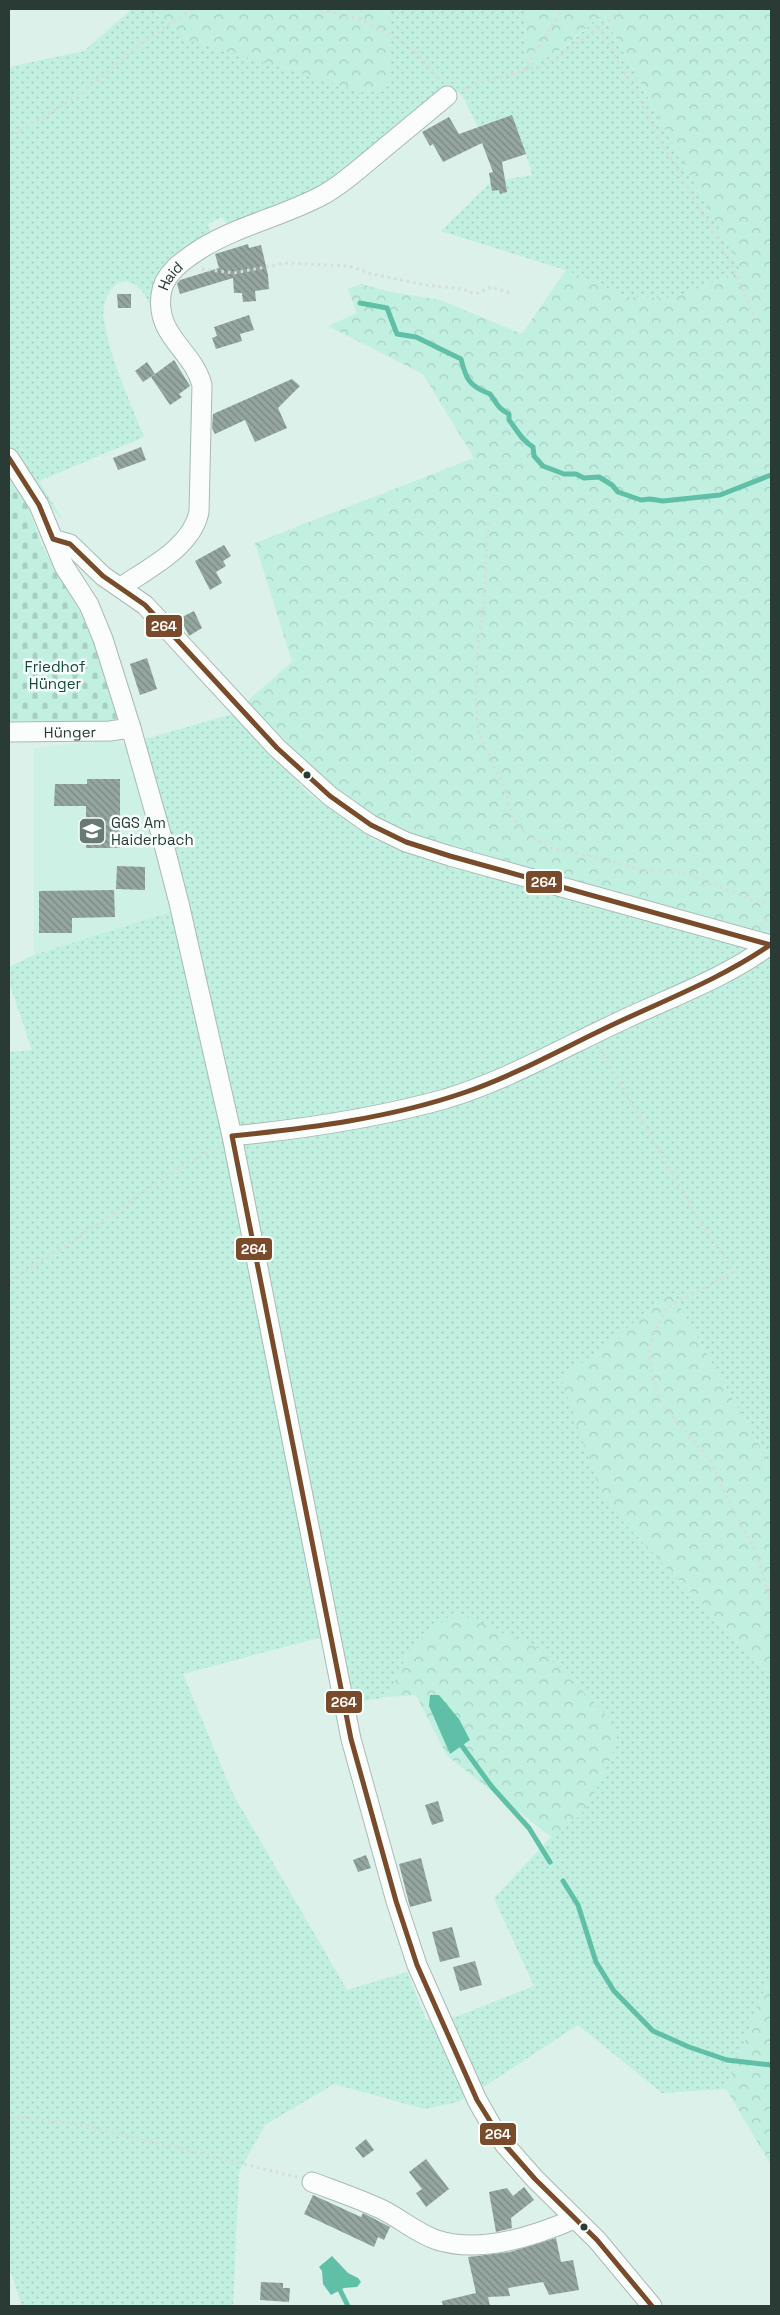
<svg xmlns="http://www.w3.org/2000/svg" width="780" height="2315" font-family="'Space Grotesk',sans-serif">
<style>
.built{fill:#cdf1e4}
.grass{fill:url(#grass-dots)}
.forest{fill:url(#forest-crowns)}
.cemetery{fill:url(#cemetery-stones)}
.water{fill:#60c0a7}
.lines{fill:none;stroke-linecap:round;stroke-linejoin:round}
.stream{stroke:#60c0a7;stroke-width:5}
.building{fill:url(#building-back-hatch)}
.minor-casing{stroke:#a9bab4;stroke-width:21}
.path{stroke:#d7dddb;stroke-width:3;stroke-dasharray:2.5 4;stroke-linecap:butt}
.minor{stroke:#fafdfc;stroke-width:19}
.bus-1-casing{stroke:#f7fffc;stroke-width:9}
.bus-1{stroke:#7a4b2a;stroke-width:5}
.bus-dot{fill:#2a3a34;stroke:#f7fffc;stroke-width:2}
.labels{text-anchor:middle;dominant-baseline:central;stroke-width:5;stroke-linejoin:round;paint-order:stroke}
.street-label{font-size:15px;fill:#2a3a34;stroke:#f7fffc}
.park-label{font-size:15px;fill:#14483a;stroke:#f7fffc}
.poi-label{font-size:15px;fill:#2a3a34;stroke:#f7fffc;text-anchor:start}
.line-badge{stroke:#f7fffc;stroke-width:2}
.badge-label{font-size:14px;text-anchor:middle;font-weight:bold;fill:#fff}
</style>
<defs>
<pattern id="grass-dots" width="8" height="8" patternUnits="userSpaceOnUse" patternTransform="scale(1.25)"><rect width="8" height="8" fill="#c1f0e0"/><path d="M2 2h.1M6 6h.1" fill="none" stroke="#a6cfc1" stroke-width="1.8" stroke-linecap="round"/></pattern>
<pattern id="forest-crowns" width="20" height="18" patternUnits="userSpaceOnUse" patternTransform="scale(1.25)"><rect width="20" height="18" fill="#c1f0e0"/><path d="M2 6a3 3 0 1 1 6 0M12 15a3 3 0 1 1 6 0" fill="none" stroke="#a6cfc1"/></pattern>
<pattern id="cemetery-stones" width="16" height="16" patternUnits="userSpaceOnUse" patternTransform="scale(1.25)"><rect width="16" height="16" fill="#c1f0e0"/><path d="M2 7V4a2 2 0 0 1 4 0v3zM10 15v-3a2 2 0 0 1 4 0v3z" fill="#a6cfc1"/></pattern>
<pattern id="building-back-hatch" width="6" height="6" patternUnits="userSpaceOnUse" patternTransform="scale(1.25)"><rect width="6" height="6" fill="#95a6a0"/><path d="M-1 5l2 2M0 0l6 6M5-1l2 2" fill="none" stroke="#7a8883"/></pattern>
</defs>
<rect width="100%" height="100%" fill="#dbf1e9"/>
<path class="built" d="M115 740 124 745 127 751 173 911 34 955V748Z"/>
<g class="grass">
<path d="M132 9H153L185 39 389 82 388 9H527L525 65C561 56 576 38 602 13L742 271 673 298 628 297 565 270 441 231 491 182 532 175 526 154 478 127 462 95 448 85 438 91 426 109 328 187 233 226 227 224 222 217 208 224 211 235 174 263 159 325C152 314 149 297 139 288 117 267 100 300 104 320 110 360 129 399 144 437L39 481 64 522 45 500 9 446V67L84 51Z"/>
<path d="M233 714 309 794 372 839 465 870 771 954V1466L672 1293 604 1502 771 1675V1974L726 2089 662 2093 578 2025 479 2090 458 2102 425 2109 334 2084 265 2125 239 2172 233 2306H22L9 2267V1052L32 1050 9 982V967L34 955 173 911 227 1155 322 1637 183 1674 233 1794 347 1990 407 1972 426 2020 453 2018 534 1986 494 1898 551 1837 581 1815 411 1647 387 1697 352 1703 142 740Z"/>
</g>
<g class="forest">
<path d="M153 9H388L389 82 369 94 185 39Z"/>
<path d="M527 9H771V934L544 875 408 834 375 817 312 772 243 705 292 662 255 543 474 458 423 374 328 326 357 313 348 289 361 284 391 292 440 300 522 334 566 270 628 297 673 298 742 271 603 14C571 37 566 55 524 65Z"/>
<path d="M672 1293 771 1466V1675L604 1502 561 1379Z"/>
<path d="M455 1612 540 1649 610 1719 618 1741 602 1779 581 1815 551 1837 447 1756 416 1695 387 1697 411 1647Z"/>
<path d="M771 1974V2165L726 2089Z"/>
</g>
<path class="cemetery" d="M9 473 25 498 42 546 78 607 94 644 117 718 111 723 9 721Z"/>
<g class="water">
<path d="M430 1695H439L459 1719 470 1740 450 1754 429 1706Z"/>
<path d="M332 2256 348 2273 358 2278 361 2282 357 2287 344 2288 331 2295 323 2284 322 2271 319 2267Z"/>
</g>
<g class="lines">
<g class="stream">
<path d="M360 303 387 308 397 334 416 337 461 359C466 379 469 386 490 394 496 402 498 409 509 414V420C517 430 522 441 533 447L534 456 543 466 564 474H576L584 478 599 477 612 485 618 492 641 500 650 499 663 501 720 495 771 475"/>
<path d="M462 1746 492 1787 529 1828 550 1862"/>
<path d="M563 1881 578 1905 596 1962 614 1991 653 2031 689 2047 727 2060 771 2065"/>
<path d="M340 2290 348 2306"/>
</g>
</g>
<g class="building">
<path d="M512 115 526 154 502 162 507 192 500 194 499 190 492 191 489 173 493 172 482 143 443 162 433 144 430 146 422 132 449 117 459 134Z"/>
<path d="M248 244 249 248 261 245 268 275 269 289 255 291 256 301 243 302 242 293H234L233 278 180 294 177 284 180 280 219 268 215 254Z"/>
<path d="M117 294H131V308H118Z"/>
<path d="M249 315 254 330 240 334 242 341 216 349 212 338 217 336 214 327Z"/>
<path d="M174 360 190 386 179 394 182 397 170 405 151 377Z"/>
<path d="M147 362 155 374 143 382 135 371Z"/>
<path d="M292 379 300 386 278 408 287 428 255 442 245 420 215 434 212 428 213 414Z"/>
<path d="M141 447 146 460 118 470 113 458Z"/>
<path d="M224 545 231 556 223 561 226 566 216 572 222 583 210 590 195 561Z"/>
<path d="M194 611 202 628 189 636 180 618Z"/>
<path d="M147 658 157 689 140 695 130 664Z"/>
<path d="M87 779H120V848H86V806H54L55 784H87Z"/>
<path d="M117 866 145 867V890L116 889Z"/>
<path d="M114 890 115 917 72 918V933H39V891Z"/>
<path d="M438 1801 444 1821 432 1825 425 1805Z"/>
<path d="M366 1855 371 1868 358 1872 353 1860Z"/>
<path d="M421 1858 432 1901 410 1907 399 1864Z"/>
<path d="M452 1927 460 1957 440 1962 432 1932Z"/>
<path d="M475 1961 482 1985 460 1991 453 1967Z"/>
<path d="M366 2139 374 2150 363 2158 355 2148Z"/>
<path d="M426 2159 449 2189 426 2207 416 2193 422 2189 409 2172Z"/>
<path d="M524 2187 534 2200 511 2218 512 2228 496 2232 489 2192 507 2188 513 2196Z"/>
<path d="M313 2195 361 2217 363 2213 390 2227 384 2240 378 2237 374 2247 304 2214Z"/>
<path d="M556 2238 561 2262 573 2260 579 2290 549 2295 543 2282 508 2288 510 2296 488 2297 490 2306H443L442 2301 476 2293 468 2257 510 2252Z"/>
<path d="M261 2282 283 2283V2288H290L289 2302 260 2300Z"/>
</g>
<g class="lines">
<g class="minor-casing">
<g id="minor">
<path d="M9 458 39 505 64 566 89 605 103 639 131 728 163 841 179 903 232 1136 351 1739 396 1901 417 1965 477 2100 490 2123 505 2145 535 2179 597 2240 652 2306"/>
<path d="M53 539 70 544 103 576 145 605 277 748 330 796 371 825 406 842 450 856 771 945"/>
<path id="s1" d="M121 587C149 568 192 547 199 512L202 385C193 350 156 337 161 295 163 273 185 259 202 248 240 225 284 216 323 195 343 184 360 168 377 154 400 135 424 115 447 96"/>
<path id="s2" d="M9 732 110 731 131 728"/>
<path d="M232 1136C304 1129 376 1118 445 1099 508 1080 566 1046 625 1019 674 996 727 977 770 945"/>
<path d="M312 2182C336 2191 360 2199 383 2210 401 2219 418 2234 437 2240 480 2254 535 2236 574 2219"/>
</g>
</g>
<g class="path">
<path d="M314 9C329 12 346 14 360 20 387 30 426 55 439 81"/>
<path d="M360 19 361 9"/>
<path d="M598 27 639 98 661 142 724 251 738 278 755 319"/>
<path d="M524 70 562 9"/>
<path d="M463 90 482 82 541 66 556 59 624 9"/>
<path d="M9 137 82 93 141 44 192 9"/>
<path d="M202 269 234 273 287 263 349 266 372 274 426 285 463 289 475 294 491 287 510 293"/>
<path d="M488 523 484 596 477 655 476 707 479 733 505 790 512 815 520 829 550 848 592 856 642 870 686 873 747 898 771 904"/>
<path d="M761 925 771 915"/>
<path d="M600 1049 702 1225 734 1272 666 1308 648 1348 654 1384 661 1404 710 1460 730 1505 757 1554 771 1603"/>
<path d="M9 1282 111 1215 176 1169 218 1148"/>
<path d="M9 2118H28L78 2124 297 2177"/>
</g>
<use href="#minor" class="minor"/>
<g class="bus-1-casing">
<g id="bus-1">
<path d="M9 458 39 505 53 539 70 544 103 576 145 605 277 748 330 796 371 825 406 842 450 856 771 945"/>
<path d="M652 2306 597 2240 535 2179 505 2145 477 2100 417 1965 396 1901 351 1739 232 1136C311 1128 391 1118 466 1092 521 1073 572 1043 625 1019 675 996 725 976 770 945"/>
</g>
</g>
<use href="#bus-1" class="bus-1"/>
</g>
<defs>
<g id="school-square" transform="scale(1.4375)"><rect x="-9" y="-9" width="18" height="18" rx="4" fill="#687a73" stroke="#f7fffc"/><path d="M0-5L7-2L0 1L-7-2ZM-4 1L0 2.5L4 1V4Q0 6-4 4Z" fill="#fff"/></g>
</defs>
<g fill-rule="evenodd">
<use href="#school-square" x="92" y="831"/>
</g>
<g class="bus-dot">
<circle cx="307" cy="775" r="4.5"/>
<circle cx="584" cy="2227" r="4.5"/>
</g>
<g class="labels">
<g class="street-label">
<text stroke="none"><textPath href="#s1" startOffset="361">Haid</textPath></text>
<text stroke="none"><textPath href="#s2" startOffset="61">Hünger</textPath></text>
</g>
<g class="park-label">
<text x="55" y="666">Friedhof<tspan x="55" dy="17">Hünger</tspan></text>
</g>
<g class="poi-label">
<text x="111" y="822">GGS Am<tspan x="111" dy="17">Haiderbach</tspan></text>
</g>
</g>
<g class="line-badge">
<rect x="145" y="614" width="38" height="24" rx="5" fill="#7a4b2a"/>
<rect x="525" y="870" width="38" height="24" rx="5" fill="#7a4b2a"/>
<rect x="235" y="1237" width="38" height="24" rx="5" fill="#7a4b2a"/>
<rect x="325" y="1690" width="38" height="24" rx="5" fill="#7a4b2a"/>
<rect x="479" y="2122" width="38" height="24" rx="5" fill="#7a4b2a"/>
</g>
<g class="badge-label">
<text x="164" y="631">264</text>
<text x="544" y="887">264</text>
<text x="254" y="1254">264</text>
<text x="344" y="1707">264</text>
<text x="498" y="2139">264</text>
</g>
<rect width="780" height="2315" fill="none" stroke="#2a3a34" stroke-width="20"/>
</svg>
